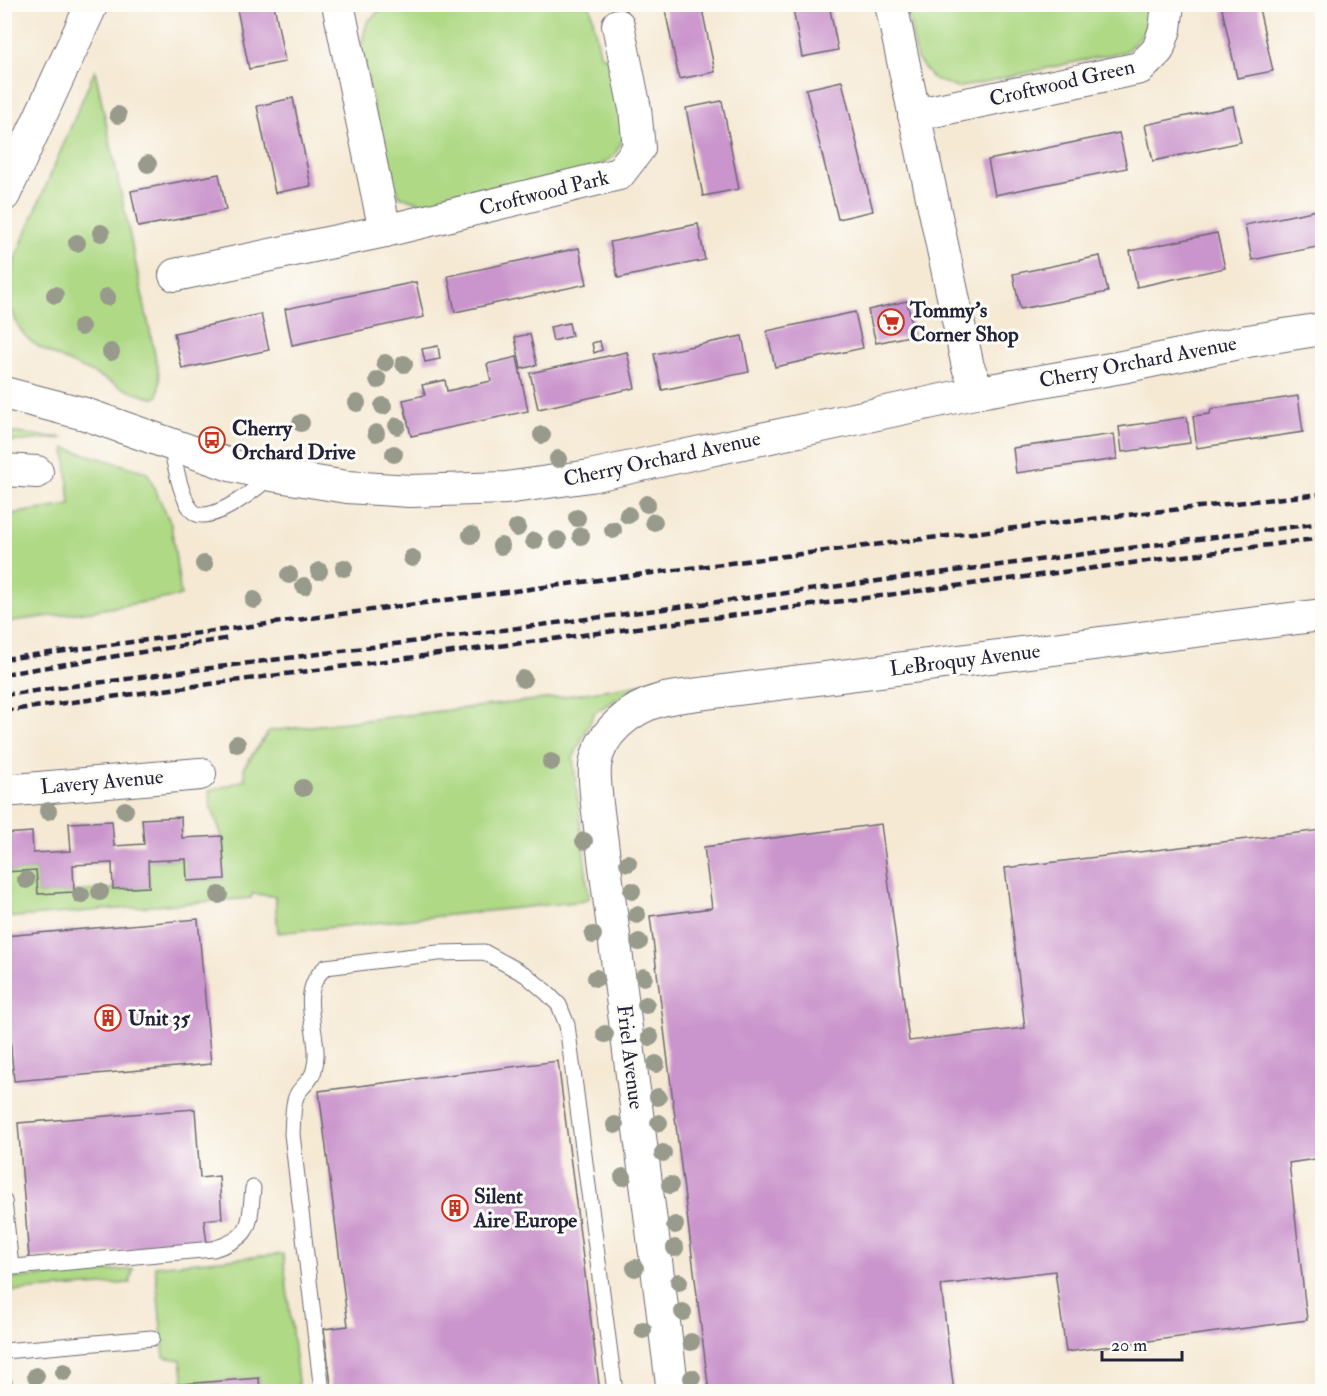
<svg xmlns="http://www.w3.org/2000/svg" width="1327" height="1396" font-family="'IM FELL Double Pica',serif">
<style>
.green{fill:#afd985;stroke:#687e60;stroke-width:1.5}
.building{fill:#ca94cc}
.lines{fill:none;stroke-linecap:round;stroke-linejoin:round}
.service-casing{stroke:#6c6871;stroke-width:17}
.minor-casing{stroke:#6c6871;stroke-width:34}
.service{stroke:#fff;stroke-width:15}
.minor{stroke:#fff;stroke-width:32}
.rail{stroke:#22223b;stroke-width:4.5;stroke-dasharray:9 4.5;stroke-linecap:butt}
.tree{fill:#989a8c}
.labels{text-anchor:middle;dominant-baseline:central;stroke-width:6;stroke-linejoin:round;paint-order:stroke}
.street-label{font-size:21px;fill:#22223b;stroke:#fdfcf7}
.poi-label{font-size:21px;font-weight:bold;fill:#22223b;stroke:#fdfcf7;text-anchor:start}
</style>
<rect width="100%" height="100%" fill="#fdfcf7"/>
<filter id="ink" filterUnits="userSpaceOnUse"><feTurbulence type="fractalNoise" baseFrequency=".0167" numOctaves="2"/><feDisplacementMap in="SourceGraphic" scale="12" xChannelSelector="R" yChannelSelector="G"/><feConvolveMatrix kernelMatrix="1 2 1 2 8 2 1 2 1" color-interpolation-filters="sRGB"/></filter>
<filter id="wash" filterUnits="userSpaceOnUse"><feTurbulence type="fractalNoise" baseFrequency=".008" numOctaves="4" result="noise"/><feDisplacementMap in="SourceGraphic" scale="24" xChannelSelector="R" yChannelSelector="G"/><feGaussianBlur stdDeviation="1.35" result="paint"/><feColorMatrix in="noise" values="0 0 0 0 0 0 0 0 0 0 0 0 0 0 0 0 0 1.4 0 .05"/><feComposite in="paint" operator="in"/></filter>
<g filter="url(#wash)">
<rect width="100%" height="100%" fill="#f5e9d4"/>
<g class="green">
<path d="M1151 4C1155 25 1140 38 1126 51L957 88 932 78 917 59 906 5Z"/>
<path d="M386 5H590L600 54 608 59 626 134 614 156 596 168 428 205 400 196 386 172 361 46 367 22Z"/>
<path d="M95 70 160 379 158 396 155 398C135 396 113 383 95 374 78 366 48 354 33 343 6 323 7 282 17 254Z"/>
<path d="M5 432 63 438 5 442Z"/>
<path d="M65 448 147 472 171 524 181 596 91 611 5 622V515L70 505Z"/>
<path d="M641 684 595 712 573 758 589 898 584 901 278 933 275 896 252 894 251 898 5 918 4 872 36 870 38 894 149 887 148 861 186 859 188 881 224 879 222 836 211 808 209 791 245 780 244 767 269 731 554 698Z"/>
<path d="M283 1254 299 1391H260L259 1378 184 1384 181 1360 164 1357 155 1266Z"/>
<path d="M133 1269 130 1283 5 1292V1279Z"/>
</g>
<g id="blocks">
<g class="building">
<path d="M236 4H274L285 62 249 69Z"/>
<path d="M664 4H701L715 72 679 79Z"/>
<path d="M792 4H829L838 50 802 57Z"/>
<path d="M1221 4H1258L1273 71 1237 78Z"/>
<path d="M842 81 873 211 838 219 806 89Z"/>
<path d="M293 98 311 186 275 193 257 106Z"/>
<path d="M722 101 739 189 703 196 686 108Z"/>
<path d="M1233 106 1241 142 1153 161 1145 125Z"/>
<path d="M1119 133 1127 168 995 195 988 160Z"/>
<path d="M219 174 226 210 138 227 131 191Z"/>
<path d="M1322 209V246L1252 260 1245 225Z"/>
<path d="M698 224 705 260 618 278 610 242Z"/>
<path d="M1217 233 1225 268 1137 287 1130 251Z"/>
<path d="M579 248 587 284 455 312 448 276Z"/>
<path d="M1100 256 1108 292 1020 309 1013 274Z"/>
<path d="M416 282 424 317 292 345 285 309Z"/>
<path d="M907 301 914 335 876 343 868 310Z"/>
<path d="M855 312 863 348 775 367 767 331Z"/>
<path d="M261 314 269 350 182 369 174 333Z"/>
<path d="M569 323 572 336 553 341 550 327Z"/>
<path d="M530 334 537 365 521 369 515 337Z"/>
<path d="M742 336 749 372 662 390 654 354Z"/>
<path d="M600 341 602 350 594 353 592 343Z"/>
<path d="M438 346 440 359 425 362 422 349Z"/>
<path d="M627 352 635 388 538 409 530 373Z"/>
<path d="M517 357 528 411 411 436 403 400 425 395 422 385 445 380 447 391 491 381 487 364Z"/>
<path d="M1298 396 1303 432 1197 448 1193 416 1210 414 1211 409Z"/>
<path d="M1187 417 1190 443 1122 452 1119 427Z"/>
<path d="M1114 434 1117 459 1016 473 1013 448Z"/>
<path d="M181 817 182 838 222 836 225 879 187 881 186 859 148 861 149 887 113 889 112 863 73 865 74 892 38 894 36 870 4 872V834L32 832 33 853 71 851 69 823 112 821 114 846 144 844 142 819Z"/>
<path d="M881 824 909 1041 1025 1028 1005 868 1322 830V1158L1289 1163 1307 1320 1066 1352 1055 1271 941 1285 954 1392H709L650 916 712 908 704 847Z"/>
<path d="M198 919 211 1064 14 1081 4 972V936Z"/>
<path d="M558 1061 600 1392H332L324 1329 348 1326 319 1091Z"/>
<path d="M195 1109 200 1178 219 1176 222 1218 204 1220 207 1244 29 1258 18 1123Z"/>
<path d="M259 1378 260 1392H105V1390Z"/>
</g>
</g>
</g>
<g filter="url(#ink)">
<use href="#blocks" fill-opacity="0" stroke="#6c6871" stroke-width="1.5"/>
<g class="lines">
<g class="service-casing">
<g id="service">
<path d="M171 443C173 458 182 505 195 513 213 524 259 487 272 475"/>
<path d="M4 1201 11 1267"/>
<path d="M4 1268 213 1249C253 1237 249 1225 253 1188"/>
<path d="M4 1351 152 1338"/>
<path d="M4 1383 5 1392"/>
<path d="M322 1392 292 1134C293 1123 292 1101 298 1093 303 1085 312 1080 314 1070 324 1037 293 994 326 967L438 953 484 952 526 975 546 992 559 1005 567 1025 615 1392"/>
</g>
</g>
<g class="minor-casing">
<g id="minor">
<path d="M338 4 385 231"/>
<path d="M891 4 968 367 979 392"/>
<path d="M914 115 1140 68 1158 50 1165 29 1168 4"/>
<path d="M4 195 92 4"/>
<path d="M175 275 385 231 619 174 639 148 635 109 618 25"/>
<path d="M4 393 85 414 230 465 272 475 347 487 410 491 506 488 590 476 979 392 1122 367 1248 341 1322 329"/>
<path d="M4 470 37 472"/>
<path d="M4 791 200 774"/>
<path d="M673 1392 597 804C596 792 594 778 595 766 599 733 631 708 661 700 673 697 686 696 699 694L1322 615"/>
</g>
</g>
<use href="#service" class="service"/>
<use href="#minor" class="minor"/>
<g class="rail">
<path d="M4 659C443 601 882 539 1322 494"/>
<path d="M4 674 230 638"/>
<path d="M4 695 1322 523"/>
<path d="M4 711 1322 538"/>
</g>
</g>
<g class="tree">
<circle cx="118" cy="115" r="9"/>
<circle cx="148" cy="164" r="9"/>
<circle cx="101" cy="233" r="9"/>
<circle cx="77" cy="243" r="9"/>
<circle cx="55" cy="295" r="9"/>
<circle cx="107" cy="297" r="9"/>
<circle cx="81" cy="327" r="9"/>
<circle cx="111" cy="352" r="9"/>
<circle cx="385" cy="363" r="9"/>
<circle cx="404" cy="364" r="9"/>
<circle cx="378" cy="380" r="9"/>
<circle cx="357" cy="403" r="9"/>
<circle cx="383" cy="406" r="9"/>
<circle cx="301" cy="423" r="9"/>
<circle cx="397" cy="426" r="9"/>
<circle cx="376" cy="433" r="9"/>
<circle cx="542" cy="435" r="9"/>
<circle cx="394" cy="454" r="9"/>
<circle cx="558" cy="459" r="9"/>
<circle cx="647" cy="504" r="9"/>
<circle cx="628" cy="515" r="9"/>
<circle cx="577" cy="518" r="9"/>
<circle cx="654" cy="522" r="9"/>
<circle cx="517" cy="528" r="9"/>
<circle cx="613" cy="530" r="9"/>
<circle cx="471" cy="535" r="9"/>
<circle cx="581" cy="536" r="9"/>
<circle cx="558" cy="540" r="9"/>
<circle cx="534" cy="541" r="9"/>
<circle cx="501" cy="546" r="9"/>
<circle cx="412" cy="558" r="9"/>
<circle cx="204" cy="564" r="9"/>
<circle cx="344" cy="568" r="9"/>
<circle cx="319" cy="571" r="9"/>
<circle cx="289" cy="575" r="9"/>
<circle cx="304" cy="586" r="9"/>
<circle cx="254" cy="600" r="9"/>
<circle cx="523" cy="679" r="9"/>
<circle cx="237" cy="744" r="9"/>
<circle cx="551" cy="762" r="9"/>
<circle cx="303" cy="788" r="9"/>
<circle cx="125" cy="810" r="9"/>
<circle cx="48" cy="811" r="9"/>
<circle cx="584" cy="841" r="9"/>
<circle cx="628" cy="863" r="9"/>
<circle cx="26" cy="880" r="9"/>
<circle cx="632" cy="891" r="9"/>
<circle cx="100" cy="892" r="9"/>
<circle cx="81" cy="895" r="9"/>
<circle cx="219" cy="895" r="9"/>
<circle cx="637" cy="915" r="9"/>
<circle cx="593" cy="935" r="9"/>
<circle cx="639" cy="942" r="9"/>
<circle cx="644" cy="977" r="9"/>
<circle cx="596" cy="978" r="9"/>
<circle cx="646" cy="1005" r="9"/>
<circle cx="605" cy="1034" r="9"/>
<circle cx="650" cy="1037" r="9"/>
<circle cx="656" cy="1064" r="9"/>
<circle cx="658" cy="1097" r="9"/>
<circle cx="659" cy="1123" r="9"/>
<circle cx="615" cy="1125" r="9"/>
<circle cx="663" cy="1153" r="9"/>
<circle cx="623" cy="1177" r="9"/>
<circle cx="670" cy="1185" r="9"/>
<circle cx="675" cy="1225" r="9"/>
<circle cx="675" cy="1248" r="9"/>
<circle cx="635" cy="1268" r="9"/>
<circle cx="679" cy="1282" r="9"/>
<circle cx="683" cy="1312" r="9"/>
<circle cx="643" cy="1330" r="9"/>
<circle cx="691" cy="1342" r="9"/>
<circle cx="64" cy="1372" r="9"/>
<circle cx="36" cy="1376" r="9"/>
<circle cx="692" cy="1378" r="9"/>
</g>
</g>
<defs>
<g id="supermarket-ring" transform="scale(1.35)"><circle r="9.5" fill="#fdfcf7" stroke="#c8321e" stroke-width="1.5"/><path d="M-6-5.5h2.5l.6 2H6L4.5 2H-2.5L-4.4-4H-6ZM-1.5 3.2a1.3 1.3 0 1 0 .1 0ZM3 3.2a1.3 1.3 0 1 0 .1 0Z" fill="#c8321e"/></g>
<g id="bus-ring" transform="scale(1.35)"><circle r="9.5" fill="#fdfcf7" stroke="#c8321e" stroke-width="1.5"/><path d="M-5-6H5V4H4V6H2V4H-2V6H-4V4H-5ZM-3.5-4V0h7V-4ZM-3.5 1.2v1.5H-2V1.2ZM2 1.2v1.5H3.5V1.2Z" fill="#c8321e"/></g>
<g id="building-ring" transform="scale(1.35)"><circle r="9.5" fill="#fdfcf7" stroke="#c8321e" stroke-width="1.5"/><path d="M-4-6H4V6H1V3H-1V6H-4ZM-2.5-4.3h1.7v1.8h-1.7ZM.8-4.3h1.7v1.8H.8ZM-2.5-1h1.7V.8h-1.7ZM.8-1h1.7V.8H.8Z" fill="#c8321e"/></g>
</defs>
<g fill-rule="evenodd">
<use href="#supermarket-ring" x="891" y="322"/>
<use href="#bus-ring" x="212" y="440"/>
<use href="#building-ring" x="108" y="1018"/>
<use href="#building-ring" x="455" y="1208"/>
</g>
<g class="labels">
<g class="street-label">
<text transform="translate(1062 83) rotate(-13)">Croftwood Green</text>
<text transform="translate(544 193) rotate(-14)">Croftwood Park</text>
<text transform="translate(1138 362) rotate(-11)">Cherry Orchard Avenue</text>
<text transform="translate(662 459) rotate(-12)">Cherry Orchard Avenue</text>
<text transform="translate(965 660) rotate(-7)">LeBroquy Avenue</text>
<text transform="translate(102 782) rotate(-5)">Lavery Avenue</text>
<text transform="translate(630 1057) rotate(83)">Friel Avenue</text>
</g>
<g class="poi-label">
<text x="910" y="310">Tommy's<tspan x="910" dy="24">Corner Shop</tspan></text>
<text x="232" y="428">Cherry<tspan x="232" dy="24">Orchard Drive</tspan></text>
<text x="128" y="1018">Unit 35</text>
<text x="474" y="1196">Silent<tspan x="474" dy="24">Aire Europe</tspan></text>
</g>
</g>
<rect width="1327" height="1396" fill="none" stroke="#fdfcf7" stroke-width="24"/>
<path d="M1102 1351v9h80v-9" fill="none" stroke="#22223b" stroke-width="3"/>
<text x="1111" y="1351" font-size="18" fill="#22223b" stroke="#fdfcf7" stroke-width="4.5" paint-order="stroke">20 m</text>
</svg>
